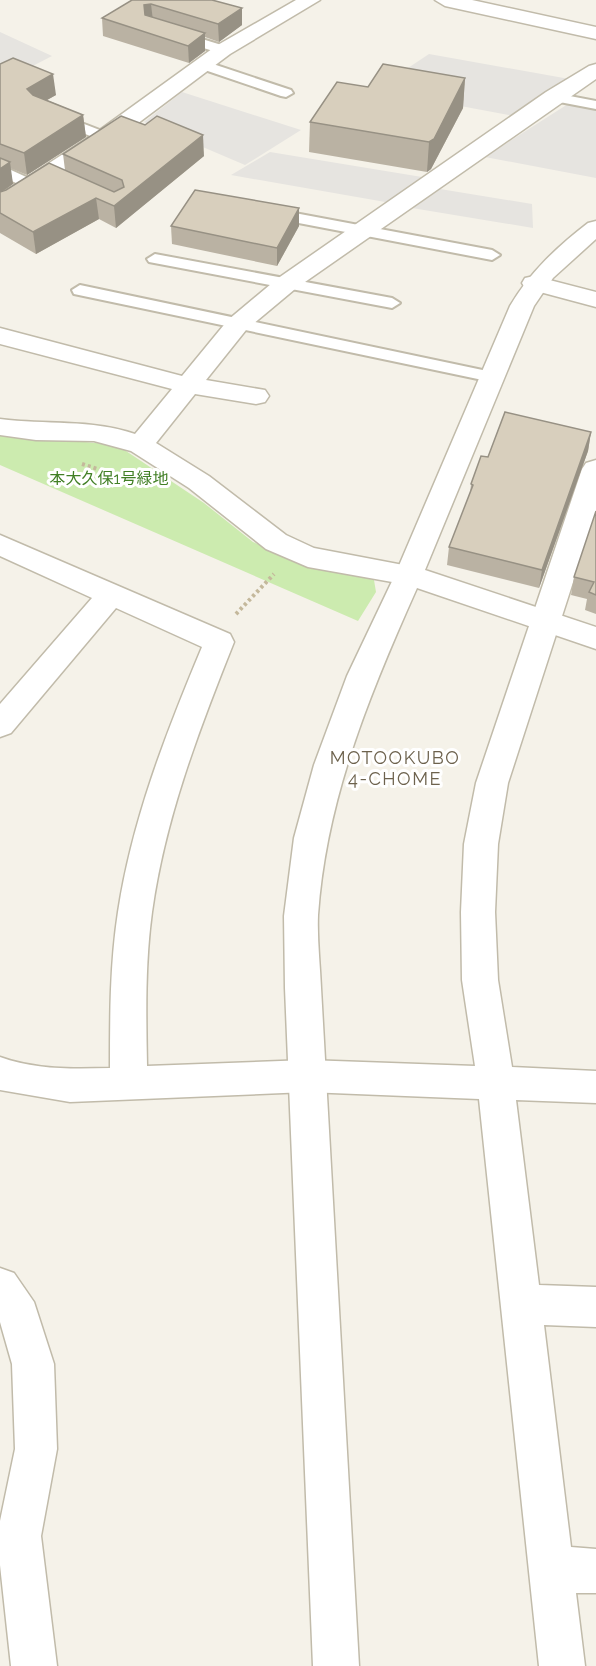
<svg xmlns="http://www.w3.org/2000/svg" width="596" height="1666" font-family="Raleway,'Noto Sans JP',sans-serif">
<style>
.green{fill:#ccebaf}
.parking{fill:#e6e4e0}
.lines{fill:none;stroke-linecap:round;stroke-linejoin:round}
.service-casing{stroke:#c1bbaa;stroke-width:4}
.minor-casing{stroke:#c1bbaa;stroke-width:3}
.tertiary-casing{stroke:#c1bbaa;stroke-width:3}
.path{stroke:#c4b89b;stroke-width:4;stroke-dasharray:3 3;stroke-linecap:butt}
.service{fill:#fff;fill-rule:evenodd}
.minor{fill:#fff;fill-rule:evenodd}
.tertiary{fill:#fff;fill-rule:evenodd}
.wall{fill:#bab2a3}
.shaded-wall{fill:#979184}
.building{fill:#d8cfbd;stroke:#979184;stroke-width:1.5}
.labels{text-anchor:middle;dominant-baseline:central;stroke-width:6;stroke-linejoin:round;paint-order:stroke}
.park-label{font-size:16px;fill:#417f25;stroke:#fff}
.neighbourhood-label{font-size:18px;letter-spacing:1.5px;fill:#6d624d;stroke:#fff}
</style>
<rect width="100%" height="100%" fill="#f5f2e9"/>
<path class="green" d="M0 434 117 445 204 503 253 542 304 564 374 580 376 592 358 621 0 465Z"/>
<g class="parking">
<path d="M0 32 52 56 0 83Z"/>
<path d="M429 54 575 80 520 117 375 90Z"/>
<path d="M182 92 301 130 245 165 144 122Z"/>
<path d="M568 104 596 109V178L485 157Z"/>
<path d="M270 152 428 178 391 203 231 175Z"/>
<path d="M440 189 532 204 533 228 412 208Z"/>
</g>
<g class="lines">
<g class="service-casing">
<g id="service">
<path d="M176 31 228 47 230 50 223 54 171 38V32Z"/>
<path d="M201 60 291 90 293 93 286 97 281 96 196 67 194 64Z"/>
<path d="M554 93 596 101V109L549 100 547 97 549 94Z"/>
<path d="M56 113 110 134 112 137 105 141 100 140 51 120 49 117Z"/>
<path d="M0 165 35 181 38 184 30 189 0 176Z"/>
<path d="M268 208 492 250 500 255 492 260 262 216 260 213 262 210Z"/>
<path d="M155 254 392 298 400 303 392 308 149 262 147 259Z"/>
<path d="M80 285 492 372 501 377 492 382 74 294 72 290Z"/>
</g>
</g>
<g class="minor-casing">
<g id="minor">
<path d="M296 0H320L230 54 113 142 8 210 0 212V195L97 132 216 46Z"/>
<path d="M596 64V79L295 289 246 330 206 380 265 390 269 396 265 402 256 404 195 394 156 443 209 476 286 535 314 548 419 568 423 575 419 582 409 585 308 567 266 549 189 488 131 451 94 441 36 440 0 435V419C45 425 92 419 135 434L172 389 0 344V328L182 376 228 320 277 279 546 92 589 66Z"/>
<path d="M534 276 596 292V307L525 288 522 283 525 278Z"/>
<path d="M596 460V511L508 783 498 844 495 912 498 980 512 1067 596 1071V1103L516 1100 539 1285 596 1287V1327L544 1325 571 1547 596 1549V1593H576L585 1666H539L479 1099 307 1092 70 1102 0 1090V1057C35 1070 74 1069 110 1068 110 1016 110 964 118 912 132 820 166 733 202 647L116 608 11 733 0 737V704L92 598 0 556V535L230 634 234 642C199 730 165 818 152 912 145 963 146 1015 147 1066L307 1060 475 1066 462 980 461 912 464 844 476 783 582 469 586 463Z"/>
<path d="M0 1268 14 1273 34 1302 54 1364 57 1449 41 1536 57 1666H11L0 1565V1521L15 1449 12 1364 0 1322Z"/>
</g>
</g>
<g class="tertiary-casing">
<g id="tertiary">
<path d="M435 0H472L596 27V39L445 6Z"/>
<path d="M596 221V239L553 278 534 306 425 570 596 627V649L417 588C370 693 326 799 318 915 317 939 320 964 321 988L359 1666H313L285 988 284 916 294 838 314 765 347 676 395 575 510 306C530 272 557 247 588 223Z"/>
</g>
</g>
<g class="path">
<path d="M82 464 132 480"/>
<path d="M236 614 274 574"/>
</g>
<use href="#service" class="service"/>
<use href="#minor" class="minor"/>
<use href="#tertiary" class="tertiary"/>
</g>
<g class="wall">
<path d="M132 0H212L242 25 219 42 205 37V51L189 63 103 36 102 18Z"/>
<path d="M0 64 56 95 47 100 83 115 86 137 27 175 10 168 13 184 4 191 65 170 63 154 204 156 116 228 99 219 36 254 0 233Z"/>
<path d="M465 78 463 108 431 169 427 172 309 152 310 122Z"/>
<path d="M171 226H299L277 266 172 244Z"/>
<path d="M591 432 588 451 539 588 447 565 449 547 470 494 471 484 488 457Z"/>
<path d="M596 511V614L585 610 587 599 571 595 574 577Z"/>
</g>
<g class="shaded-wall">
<path d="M151 4 153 21 145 23 144 5Z"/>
<path d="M242 8V25L219 42 218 24Z"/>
<path d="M205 33V51L189 63 188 46Z"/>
<path d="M53 74 56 95 29 110 27 89Z"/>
<path d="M465 78 463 108 431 169 427 172 429 142Z"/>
<path d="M83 115 86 137 27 175 24 153Z"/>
<path d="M203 135 204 156 116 228 114 206Z"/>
<path d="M10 162 13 184 0 193V169Z"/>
<path d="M96 198 99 219 36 254 33 232Z"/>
<path d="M299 208V226L277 266V248Z"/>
<path d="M591 432 588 451 539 588 542 570Z"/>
</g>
<g class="building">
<path d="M132 0H212L242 8 218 24 151 4 144 5 145 15 205 33 188 46 102 18Z"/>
<path d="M13 58 53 74 27 89 33 95 83 115 24 153 0 144V64Z"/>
<path d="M383 64 465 78 434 139 429 142 310 122 337 82 368 87Z"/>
<path d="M121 116 145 125 157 116 203 135 114 206 96 198 33 232 0 213V192L6 190 49 163 114 192 124 187 122 180 63 154Z"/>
<path d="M0 158 10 162 0 169Z"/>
<path d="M195 190 299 208 277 248 171 226Z"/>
<path d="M505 412 591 432 542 570 449 547 473 485 471 484 481 456 488 457Z"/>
<path d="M596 511V595L589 592 594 582 574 577Z"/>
</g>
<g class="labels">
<g class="park-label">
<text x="109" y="478">本大久保1号緑地</text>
</g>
<g class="neighbourhood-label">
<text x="395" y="757">MOTOOKUBO<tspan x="395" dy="21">4-CHOME</tspan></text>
</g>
</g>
</svg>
